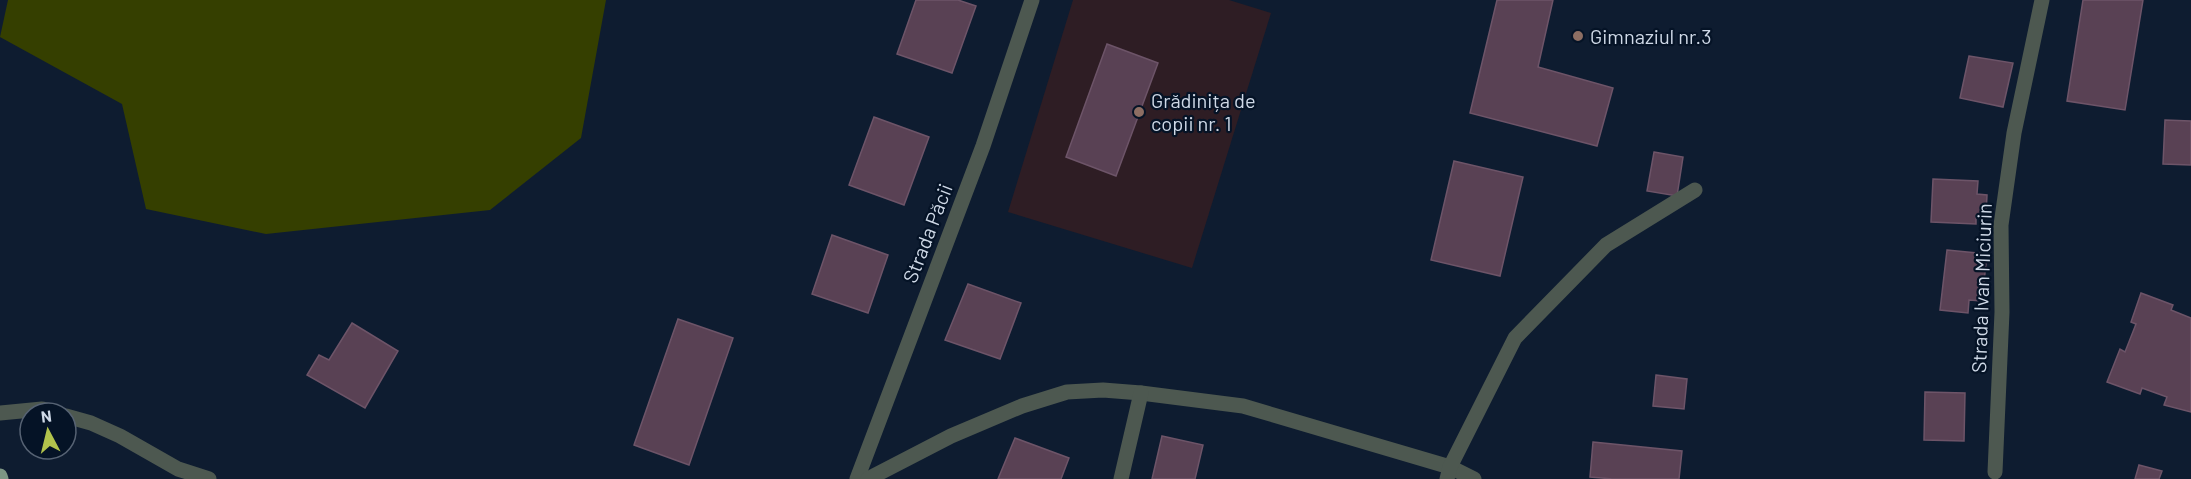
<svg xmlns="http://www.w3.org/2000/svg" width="2191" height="479" font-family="Barlow,sans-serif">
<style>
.education{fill:#2e1d24}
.green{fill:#353f00}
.building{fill:#594154;stroke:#6d5468;stroke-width:1.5}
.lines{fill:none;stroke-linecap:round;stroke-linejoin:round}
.minor{stroke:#4d5850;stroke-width:15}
.major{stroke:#7d9684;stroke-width:15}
.education-dot{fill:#8d6e63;stroke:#051326;stroke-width:2}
.labels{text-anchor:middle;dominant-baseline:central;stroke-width:4.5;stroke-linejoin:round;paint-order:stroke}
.poi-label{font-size:20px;fill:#cfd9e7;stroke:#051326;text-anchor:start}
.street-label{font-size:20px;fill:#cfd9e7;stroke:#051326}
</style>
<rect width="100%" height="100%" fill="#0e1c30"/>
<path class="education" d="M1073 0H1229L1271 13 1192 268 1008 212Z"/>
<path class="green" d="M8 0H606L581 138 490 210 266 234 146 209 122 104 0 37Z"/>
<g class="building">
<path d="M916 0H958L976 6 952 73 897 54Z"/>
<path d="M1497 0H1553L1538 67 1613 88 1597 146 1470 113Z"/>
<path d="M2083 0H2143L2125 110 2067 101Z"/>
<path d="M1107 44 1158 63 1116 176 1066 157Z"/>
<path d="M1969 56 2013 63 2003 107 1960 98Z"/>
<path d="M874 117 929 137 904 205 849 185Z"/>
<path d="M2165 120 2191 121V165L2163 164Z"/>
<path d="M1654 152 1683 157 1677 196 1647 191Z"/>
<path d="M1454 161 1523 177 1500 276 1431 260Z"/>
<path d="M1933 179 1978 181 1977 194 1987 195 1986 215H1976V224L1931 222Z"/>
<path d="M832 235 888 255 868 313 812 294Z"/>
<path d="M1947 250 1987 254 1982 301 1969 300 1968 313 1940 310Z"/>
<path d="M968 284 1021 303 1000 359 945 340Z"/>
<path d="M2141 293 2173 305 2171 310 2191 318V412L2164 405 2167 397 2142 388 2140 394 2107 382 2120 349 2125 352 2136 324 2131 322Z"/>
<path d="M678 319 733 338 689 465 634 445Z"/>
<path d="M352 323 398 351 365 408 307 375 319 355 329 360Z"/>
<path d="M1656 375 1687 379 1684 409 1653 406Z"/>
<path d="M1925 392 1965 393 1964 441 1924 440Z"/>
<path d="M1162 436 1203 445 1195 479H1152Z"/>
<path d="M1015 438 1069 458 1061 479H998Z"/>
<path d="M1593 442 1682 451 1679 479H1613L1590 477Z"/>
<path d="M2139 465 2162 471 2159 479H2135Z"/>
</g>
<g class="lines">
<g class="minor">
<path d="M0 413 42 409 55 413"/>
<path d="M66 416 91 423 120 436 178 469 209 479"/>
<path d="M1995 472 2002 312 2001 225 2014 133 2042 0"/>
<path d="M857 479 983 146 1032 0"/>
<path d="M868 479 951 436 1022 406 1067 392 1103 390 1141 393 1243 406 1450 467 1474 479"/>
<path d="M1121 479 1141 393"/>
<path d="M1447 479 1450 467 1515 338 1606 245 1695 190"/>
</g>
<path class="major" d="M0 476 1 479"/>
</g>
<g class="education-dot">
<circle cx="1578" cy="36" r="6"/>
<circle cx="1139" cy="112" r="6"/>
</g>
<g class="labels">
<g class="poi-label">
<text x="1590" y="36">Gimnaziul nr.3</text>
<text x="1151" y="100">Grădinița de<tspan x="1151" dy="23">copii nr. 1</tspan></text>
</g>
<g class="street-label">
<text transform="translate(927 233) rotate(-69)">Strada Păcii</text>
<text transform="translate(1981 288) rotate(-88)">Strada Ivan Miciurin</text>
</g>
</g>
<g transform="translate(48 431) rotate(353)"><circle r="28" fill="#051326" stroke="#566273" stroke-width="1.5"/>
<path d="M0-4.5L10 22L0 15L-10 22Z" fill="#b2c34c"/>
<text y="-9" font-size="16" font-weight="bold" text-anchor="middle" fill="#cfd9e7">N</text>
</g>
</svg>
